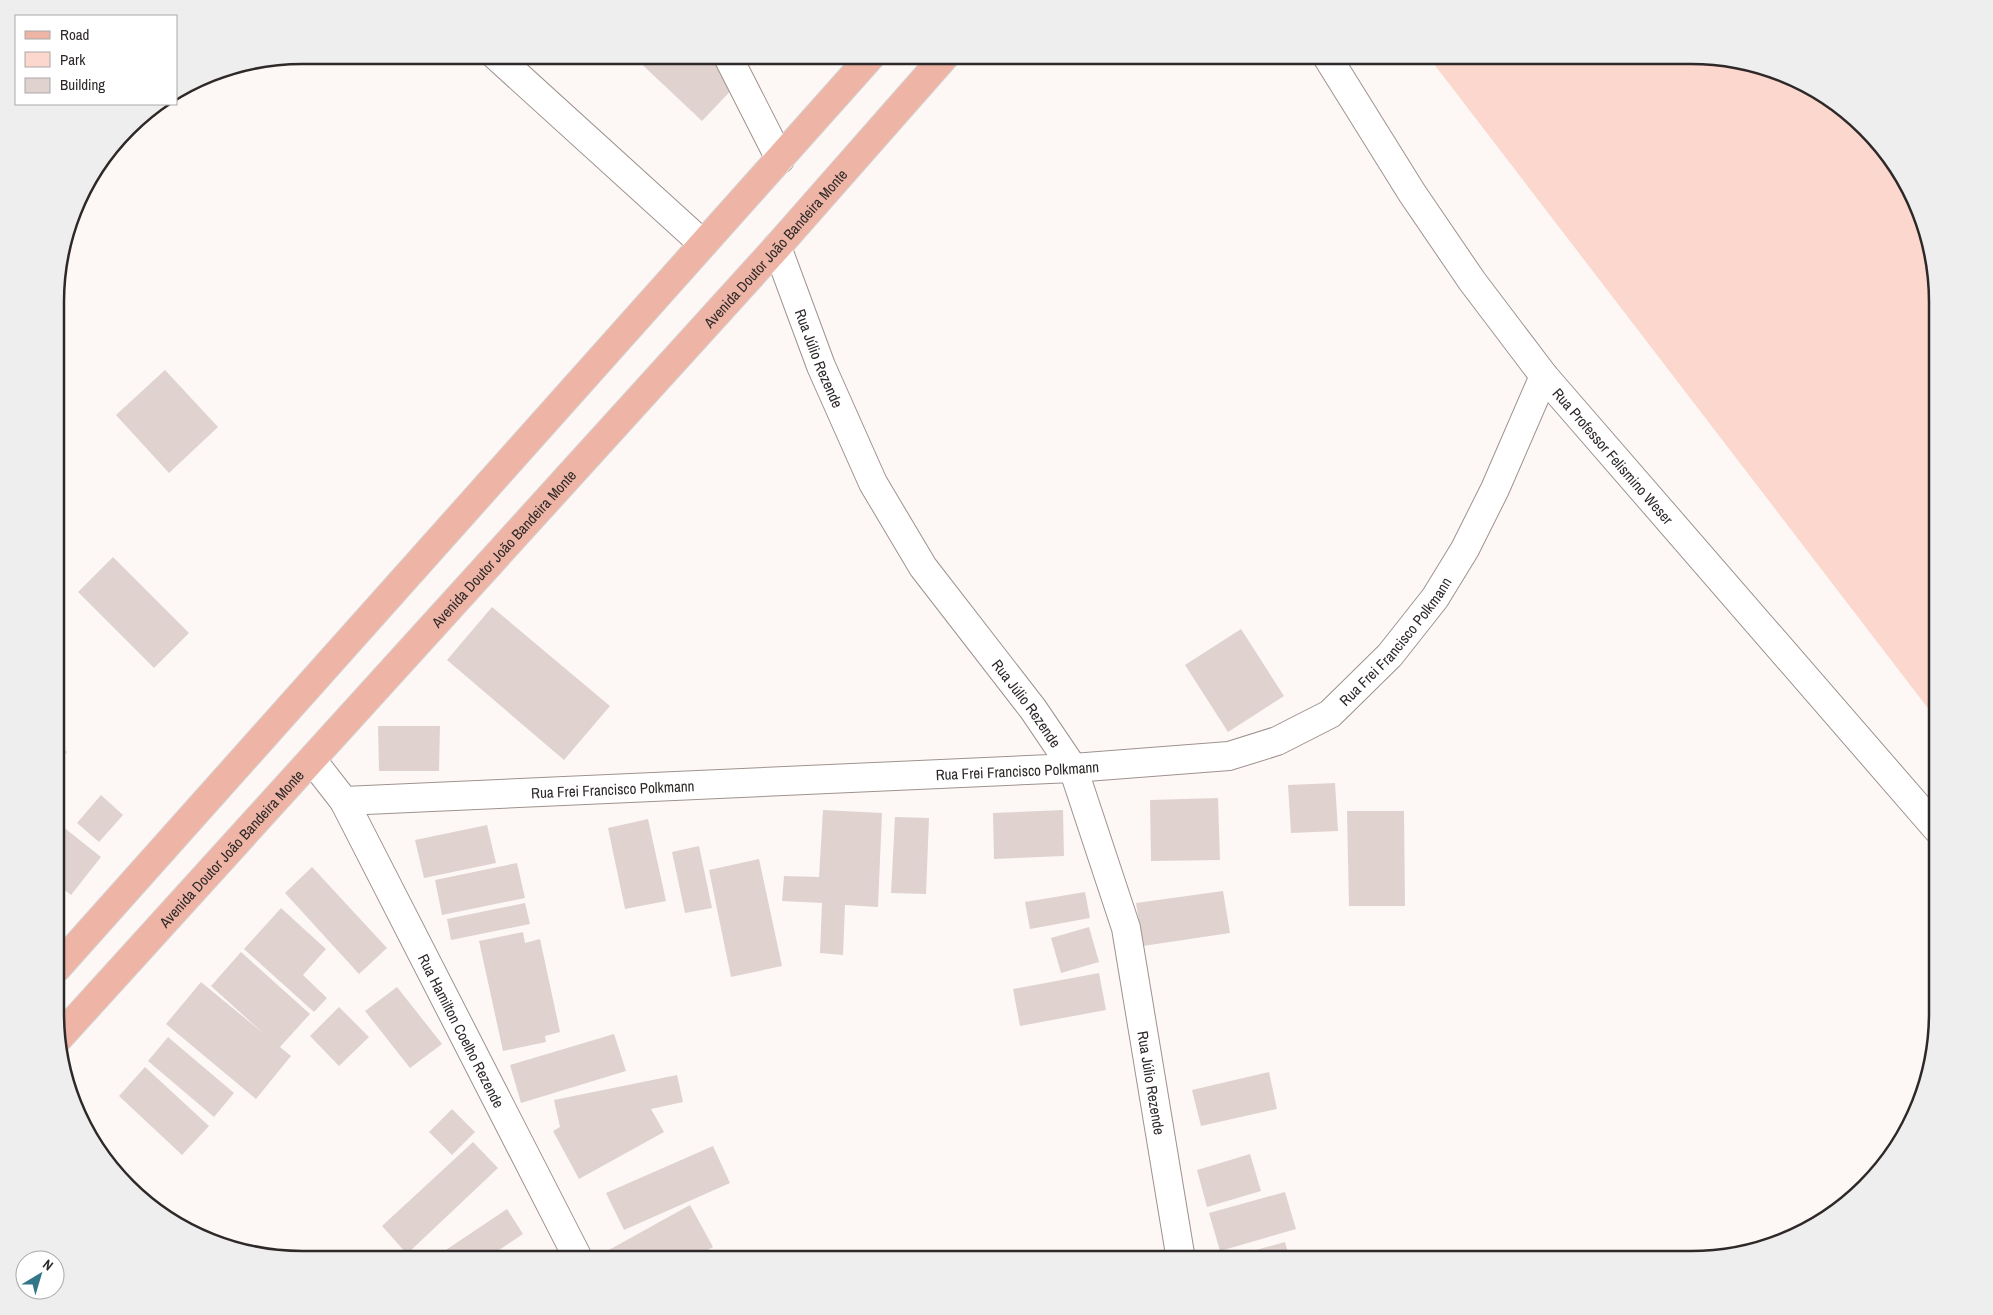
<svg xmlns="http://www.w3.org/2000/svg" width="1993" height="1315" font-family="'Archivo Narrow',sans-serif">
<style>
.green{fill:#fcd7cd}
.building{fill:#e0d3cf}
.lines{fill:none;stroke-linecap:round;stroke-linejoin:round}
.street-casing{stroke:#9e928e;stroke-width:30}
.primary-casing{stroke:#d5d4d4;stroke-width:30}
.street{stroke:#fff;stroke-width:28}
.primary{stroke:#eeb5a6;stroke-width:28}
.labels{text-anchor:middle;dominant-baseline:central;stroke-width:4;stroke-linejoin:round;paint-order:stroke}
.street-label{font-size:15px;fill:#2e2928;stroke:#fff}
.rim{fill:none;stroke:#2e2928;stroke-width:2.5}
</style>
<rect width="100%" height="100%" fill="#fdf8f6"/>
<path class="green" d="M1427 55H1692L1771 68 1829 97 1877 139 1905 178 1930 237 1937 285V720Z"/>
<g class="building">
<path d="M632 55H722L738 83 702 121Z"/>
<path d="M165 370 218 427 169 473 116 415Z"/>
<path d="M113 557 189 633 154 668 78 592Z"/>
<path d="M492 607 610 706 564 760 447 660Z"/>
<path d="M1241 629 1284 696 1228 732 1185 665Z"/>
<path d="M378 726H440L439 771H379Z"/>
<path d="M57 744 67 752 57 765Z"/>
<path d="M1335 783 1338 831 1291 833 1288 785Z"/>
<path d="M101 795 123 815 99 842 77 823Z"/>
<path d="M1218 798 1220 860 1151 861 1150 800Z"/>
<path d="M823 810 882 813 878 907 845 905 843 955 820 953 822 903 782 901 784 876 819 877Z"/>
<path d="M1063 810 1064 856 994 859 993 813Z"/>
<path d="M1347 811H1404L1405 906H1349Z"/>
<path d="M895 817 929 818 926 894 891 893Z"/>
<path d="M648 819 666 901 625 909 608 828Z"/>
<path d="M57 822 101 857 71 895 57 884Z"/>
<path d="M487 825 496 863 424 878 415 840Z"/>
<path d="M699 846 712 908 685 913 672 852Z"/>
<path d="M759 859 782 966 731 977 709 870Z"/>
<path d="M517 863 525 898 442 915 435 880Z"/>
<path d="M312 867 387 948 359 974 285 893Z"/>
<path d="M1223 891 1230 933 1143 946 1136 903Z"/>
<path d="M1085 892 1090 918 1030 929 1025 902Z"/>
<path d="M525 903 530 924 451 940 447 919Z"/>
<path d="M281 908 326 949 303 975 327 998 314 1012 244 949Z"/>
<path d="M1089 927 1099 962 1061 973 1051 938Z"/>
<path d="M523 932 525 943 540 939 560 1032 545 1036 546 1042 503 1051 479 941Z"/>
<path d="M241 952 310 1014 280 1047 291 1056 256 1099 166 1024 201 982 263 1033 211 986Z"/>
<path d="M1099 973 1106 1010 1020 1026 1013 989Z"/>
<path d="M397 987 442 1044 410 1068 365 1011Z"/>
<path d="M339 1007 369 1037 339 1066 310 1036Z"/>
<path d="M614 1034 626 1071 521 1103 510 1065Z"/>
<path d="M168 1037 234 1093 214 1117 148 1061Z"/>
<path d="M145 1067 209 1126 182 1155 119 1096Z"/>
<path d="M1269 1072 1277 1109 1201 1126 1192 1090Z"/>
<path d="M677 1075 683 1102 651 1109 664 1132 579 1179 553 1131 560 1127 554 1100Z"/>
<path d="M452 1109 475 1132 452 1155 429 1132Z"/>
<path d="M473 1142 498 1168 407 1254 382 1226Z"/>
<path d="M713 1146 730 1183 624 1230 606 1193Z"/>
<path d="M1250 1154 1261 1191 1207 1207 1197 1170Z"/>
<path d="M1285 1192 1296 1229 1220 1251 1209 1213Z"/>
<path d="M690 1205 713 1247 690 1260H612L607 1251Z"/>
<path d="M507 1209 523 1234 484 1260H431Z"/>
<path d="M1285 1242 1290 1260H1224V1259Z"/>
<path d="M722 1250 728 1260H705Z"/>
</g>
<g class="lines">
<g class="street-casing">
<g id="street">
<path d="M495 55 703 244"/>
<path d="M727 55 780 159"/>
<path id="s1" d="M1326 55 1412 193 1472 281 1544 376 1937 829"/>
<path id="s2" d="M777 247 821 366 873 483 923 567 1033 709 1073 768 1126 928 1181 1260"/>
<path id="s3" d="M312 760 344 801 1073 768 1229 756 1277 741 1330 714 1390 655 1435 598 1465 549 1495 489 1544 376"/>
<path id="s4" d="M344 801 579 1260"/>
</g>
</g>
<g class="primary-casing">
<g id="primary">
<path d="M57 968 872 55"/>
<path id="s5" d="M57 1040 777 247 946 55"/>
</g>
</g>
<use href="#street" class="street"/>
<use href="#primary" class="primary"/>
</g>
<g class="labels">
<g class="street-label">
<text stroke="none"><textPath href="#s5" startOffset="1069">Avenida Doutor João Bandeira Monte</textPath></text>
<text stroke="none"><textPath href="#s2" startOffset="119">Rua Júlio Rezende</textPath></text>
<text stroke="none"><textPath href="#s1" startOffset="494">Rua Professor Felismino Weser</textPath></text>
<text stroke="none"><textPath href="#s5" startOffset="664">Avenida Doutor João Bandeira Monte</textPath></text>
<text stroke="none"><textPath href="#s3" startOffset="1146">Rua Frei Francisco Polkmann</textPath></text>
<text stroke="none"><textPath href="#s2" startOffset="524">Rua Júlio Rezende</textPath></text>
<text stroke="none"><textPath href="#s3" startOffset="726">Rua Frei Francisco Polkmann</textPath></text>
<text stroke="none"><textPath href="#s3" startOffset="321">Rua Frei Francisco Polkmann</textPath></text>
<text stroke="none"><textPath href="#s5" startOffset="259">Avenida Doutor João Bandeira Monte</textPath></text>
<text stroke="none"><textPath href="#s4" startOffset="258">Rua Hamilton Coelho Rezende</textPath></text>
<text stroke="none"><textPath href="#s2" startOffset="929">Rua Júlio Rezende</textPath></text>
</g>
</g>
<path d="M0 0H1993V1315H0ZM302 64H1691A238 238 0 0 1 1929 302V1013A238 238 0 0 1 1691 1251H302A238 238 0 0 1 64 1013V302A238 238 0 0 1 302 64Z" fill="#eee" fill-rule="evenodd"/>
<path class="rim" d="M302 64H1691A238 238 0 0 1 1929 302V1013A238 238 0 0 1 1691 1251H302A238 238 0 0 1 64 1013V302A238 238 0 0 1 302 64Z"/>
<rect x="15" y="15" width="162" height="90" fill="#ffffff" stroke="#aba9a9"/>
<rect x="25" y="31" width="25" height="8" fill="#eeb5a6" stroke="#aba9a9"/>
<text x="60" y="40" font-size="15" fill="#2e2928">Road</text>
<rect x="25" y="52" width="25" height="15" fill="#fcd7cd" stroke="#aba9a9"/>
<text x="60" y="65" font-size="15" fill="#2e2928">Park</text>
<rect x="25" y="78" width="25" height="15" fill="#e0d3cf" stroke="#aba9a9"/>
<text x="60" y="90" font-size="15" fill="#2e2928">Building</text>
<g transform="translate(40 1275) rotate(38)"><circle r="24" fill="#ffffff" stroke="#aba9a9"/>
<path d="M0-4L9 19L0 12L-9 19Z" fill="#337687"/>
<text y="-8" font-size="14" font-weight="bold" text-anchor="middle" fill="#2e2928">N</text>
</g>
</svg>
